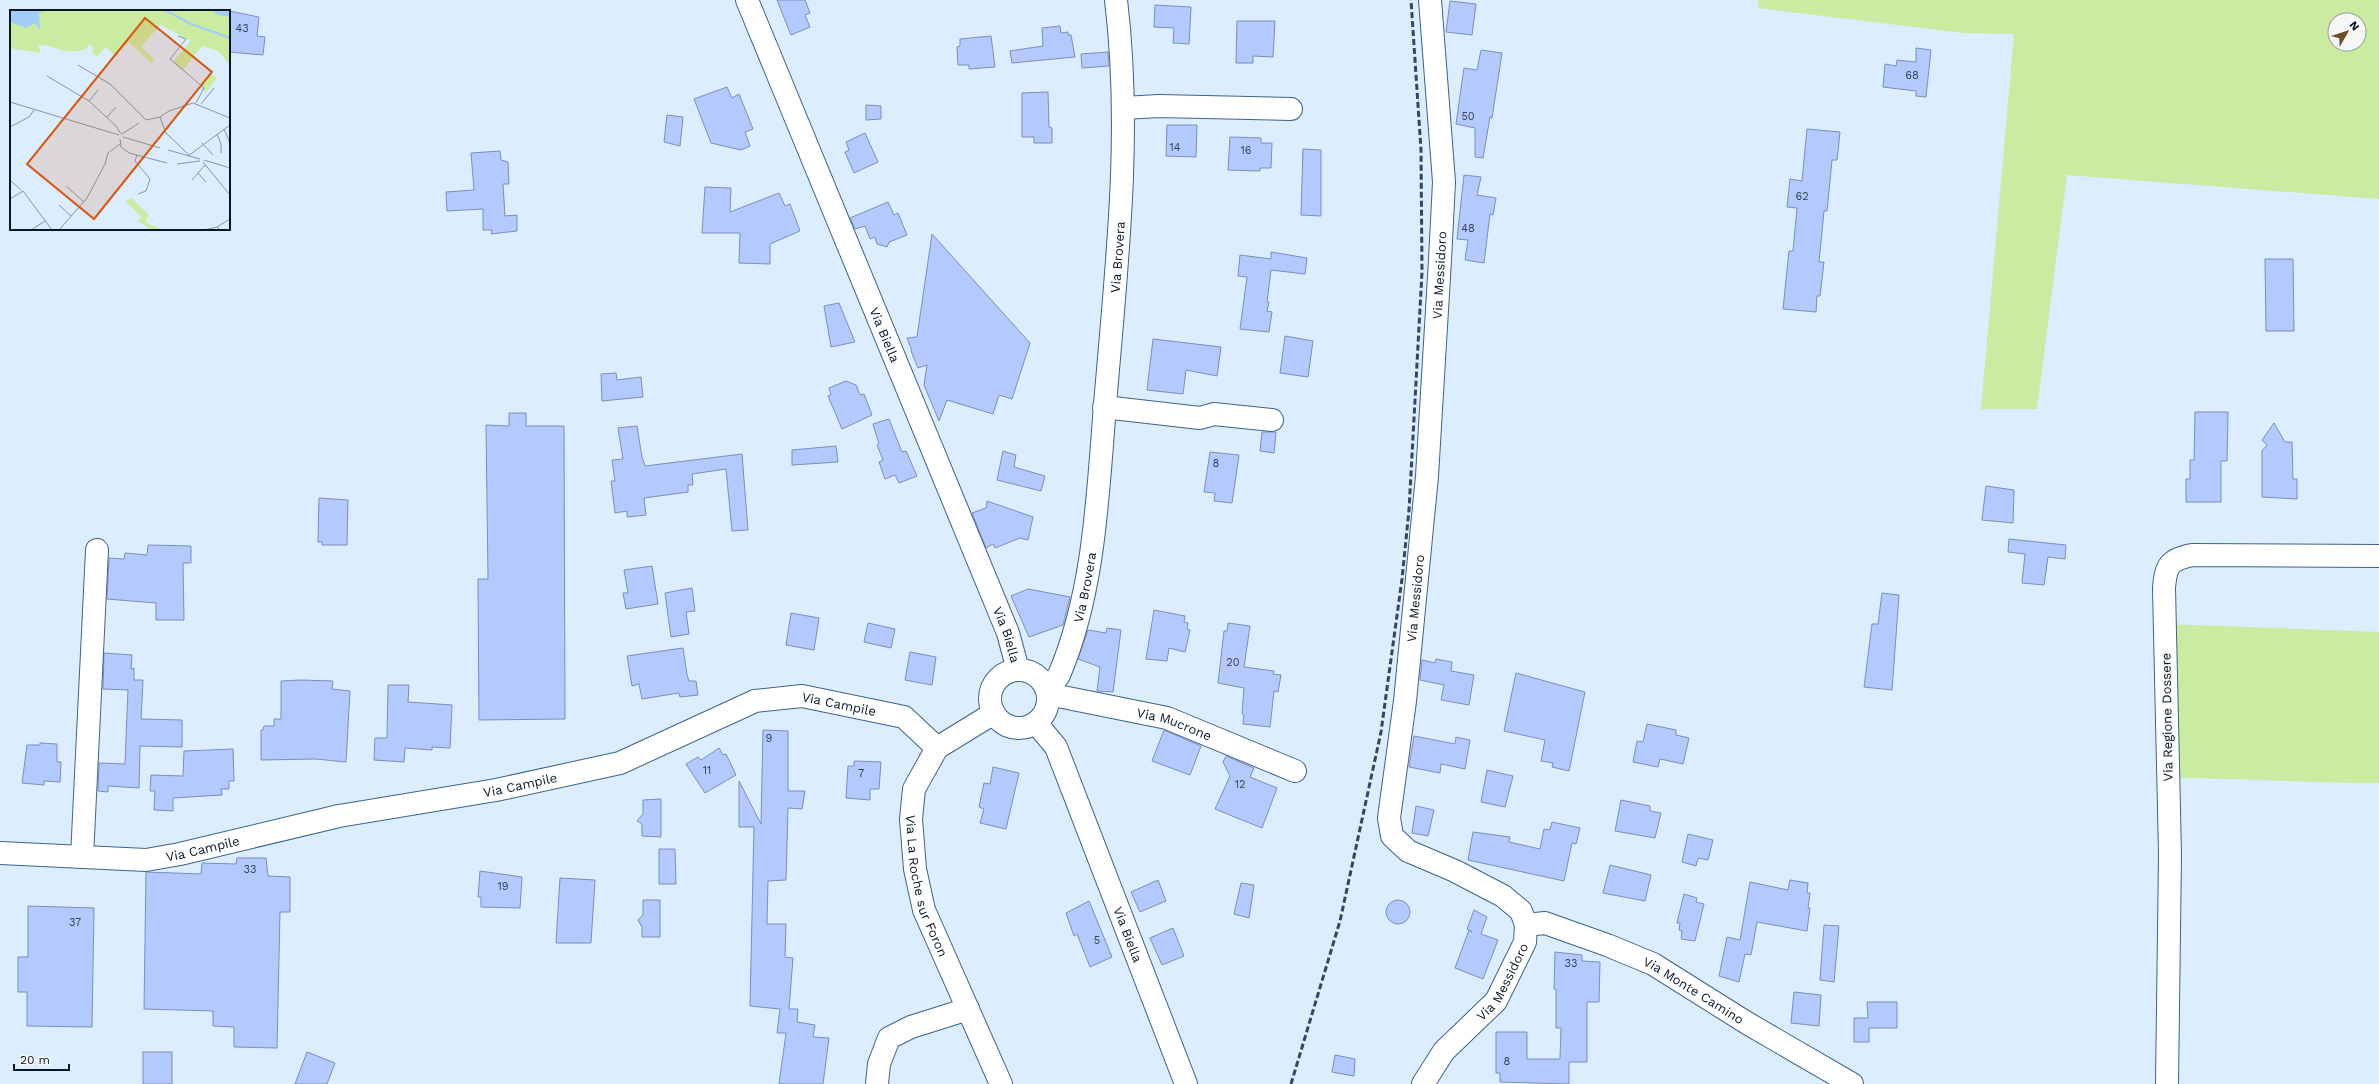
<svg xmlns="http://www.w3.org/2000/svg" width="2379" height="1084" font-family="'Work Sans',sans-serif">
<style>
.green{fill:#caeba0;fill-rule:evenodd}
.building{fill:#b4c9fd;stroke:#7b8ebd}
.lines{fill:none;stroke-linecap:round;stroke-linejoin:round}
.minor-casing{stroke:#3c6489;stroke-width:24}
.minor{stroke:#fff;stroke-width:22}
.rail{stroke:#374757;stroke-width:3;stroke-dasharray:6 3;stroke-linecap:butt}
.labels{text-anchor:middle;dominant-baseline:central;stroke-width:3;stroke-linejoin:round;paint-order:stroke}
.number-label{font-size:11px;fill:#32435b}
.street-label{font-size:13px;fill:#061625;stroke:#f7f7f7}
.inset-river{fill:none;stroke:#a1cef9;stroke-width:2}
.inset-road{fill:none;stroke:#8697a7;stroke-width:1}
.view{fill:#dd560d;fill-opacity:0.15;stroke:#dd560d;stroke-width:2}
.inset-edge{fill:none;stroke:#061625;stroke-width:2}
</style>
<rect width="100%" height="100%" fill="#dbedfe"/>
<g class="green">
<path d="M1759 0H2379V199L2067 175 2037 409H1981L2014 34 1963 33 1758 8ZM2335 20H2359V44H2335Z"/>
<path d="M2165 624 2379 632V783C2309 783 2239 778 2168 778Z"/>
</g>
<g class="building">
<path d="M777 0H805L810 13 805 15 810 27 791 35Z"/>
<path d="M1450 1 1476 4 1472 35 1446 32Z"/>
<path d="M1155 5 1191 7 1189 44 1173 43 1174 28 1154 27Z"/>
<path d="M229 11 259 17 257 36 265 37 263 55 229 52Z"/>
<path d="M1237 21H1275L1273 57 1253 56V63H1236Z"/>
<path d="M1060 26 1061 33 1068 32V35H1071L1075 57 1012 63 1010 51 1043 46 1042 28Z"/>
<path d="M991 36 995 67 969 69V65H958L957 47 960 46V39Z"/>
<path d="M1916 48 1931 50 1926 97 1916 96V91L1883 87 1885 64 1896 66 1897 60 1916 62Z"/>
<path d="M1481 50 1502 53 1492 118 1490 117 1483 158 1475 157V128L1456 124 1464 68 1477 70Z"/>
<path d="M1108 52 1109 66 1082 68 1081 54Z"/>
<path d="M727 87 732 98 739 94 753 129 745 132 750 146 741 150 711 143 694 99Z"/>
<path d="M1048 92 1049 127 1052 128V143H1034V137H1022V93Z"/>
<path d="M866 105 881 106V119L866 120Z"/>
<path d="M667 115 683 117 680 146 664 142Z"/>
<path d="M1167 125H1197L1196 157 1166 156Z"/>
<path d="M1807 129 1840 132 1837 160H1832L1827 211H1824L1819 262H1824L1820 296H1817L1816 312 1783 309 1789 251H1793L1797 208 1787 207 1790 179 1802 181Z"/>
<path d="M865 133 878 162 854 173 845 152 849 150 846 142Z"/>
<path d="M1230 137 1261 138V143H1272L1271 168H1260V171L1228 170Z"/>
<path d="M1303 149 1321 150V216L1301 215Z"/>
<path d="M500 151 501 160 508 162 509 184H503L505 216 517 215V231L491 234 492 230H483V209L447 211 446 192 474 190 471 153Z"/>
<path d="M1464 175 1481 177 1477 195 1496 198 1493 215 1490 214 1484 263 1465 260 1468 240 1457 239Z"/>
<path d="M705 187 731 188 730 212 779 193 785 206 790 204 800 231 770 244V264L739 263 740 233H702Z"/>
<path d="M888 202 894 215 898 213 907 235 889 242 887 247 877 244 875 237 870 239 865 226 855 229 850 218Z"/>
<path d="M932 234 1030 343 1012 399 999 395 993 414 947 400 939 421 924 385 927 365 918 368 911 351H912L907 338 917 337Z"/>
<path d="M1271 252 1307 258 1305 274 1271 270 1267 302H1269L1267 311 1272 312 1269 332 1240 329 1247 277 1238 276 1240 255 1271 259Z"/>
<path d="M2265 259H2293L2294 331H2266Z"/>
<path d="M839 303 855 342 831 347 824 306Z"/>
<path d="M1285 336 1313 341 1308 377 1280 373Z"/>
<path d="M1153 339 1221 347 1217 376 1186 370 1183 394 1147 390Z"/>
<path d="M616 373 617 380 641 377 643 397 602 401 601 374Z"/>
<path d="M846 381 856 385 860 395 864 394 872 415 842 429 828 396 831 395 829 388Z"/>
<path d="M2195 412H2228L2227 461H2221V502H2186V479H2190V460H2194Z"/>
<path d="M509 413H526V426H564L565 719 479 720 478 579H488L486 425 509 426Z"/>
<path d="M889 419 902 452 906 451 917 476 899 483 895 475 885 479 879 462 883 460 877 445 879 444 873 424Z"/>
<path d="M2274 423 2285 442H2292L2293 479H2297V499L2262 497V451L2267 445 2262 440Z"/>
<path d="M637 426 642 457 645 466 742 454 748 530 732 531 726 469 692 474 693 485H688V492L644 498 646 515 627 517V511L615 513 611 481H615L612 460 623 459 618 428Z"/>
<path d="M1262 432H1276L1274 453 1260 451Z"/>
<path d="M836 446 838 462 792 465V450Z"/>
<path d="M1003 451 1016 455 1014 467 1045 476 1041 491 997 480Z"/>
<path d="M1210 452 1239 455 1232 503 1214 501 1215 493 1204 492Z"/>
<path d="M1986 486 2014 490 2013 523 1982 520Z"/>
<path d="M319 498 348 500 347 545H322V542H318Z"/>
<path d="M987 501 1033 517 1028 540 1020 538 995 548 993 544 986 548 972 513 986 508Z"/>
<path d="M2009 539 2066 545 2065 559 2048 557 2044 585 2022 583 2025 554 2008 552Z"/>
<path d="M148 545 191 546V563H183L184 620H156V603L107 599 109 558 124 559 125 553 147 555Z"/>
<path d="M652 566 658 604 626 609 623 593H628L624 570Z"/>
<path d="M692 588 695 611 686 612 689 634 671 637 665 593Z"/>
<path d="M1028 589 1070 597 1063 625 1029 637 1011 596Z"/>
<path d="M1882 593 1899 595 1892 690 1864 687 1872 624H1878Z"/>
<path d="M1154 610 1185 616 1184 622 1188 623 1187 629 1190 630 1185 652 1169 648 1167 661 1146 659Z"/>
<path d="M791 613 819 618 814 650 786 645Z"/>
<path d="M868 623 895 629 891 648 864 642Z"/>
<path d="M1228 623 1250 626 1244 667 1274 671 1273 674 1281 675 1278 692 1274 691 1270 727 1243 724 1244 715 1242 714 1244 688 1218 683 1224 631H1227Z"/>
<path d="M1107 628 1121 630 1113 692 1097 691 1100 667 1078 659 1088 630 1106 633Z"/>
<path d="M683 648 687 675 689 681H696L698 695 680 697 679 693 642 699 639 684 632 686 627 656Z"/>
<path d="M910 652 936 657 932 685 905 680Z"/>
<path d="M104 653 132 655 131 669 134 668V680H143L141 719 182 720V747L140 746 139 788 108 786V792L98 791 99 763 125 764 127 714 128 690 103 689Z"/>
<path d="M1436 659 1452 662 1451 671 1474 675 1469 705 1441 700 1444 685 1420 680 1422 660 1435 663Z"/>
<path d="M1516 673 1585 692 1569 771 1552 767 1553 763 1541 761 1545 740 1504 731Z"/>
<path d="M301 680 333 681 332 689 350 691 346 762 316 759 261 760V730H263L264 726H274V719H281V681Z"/>
<path d="M388 685H409L408 702 452 705 450 748 432 747V750L405 748 404 762 374 760 375 738H387Z"/>
<path d="M1647 724 1676 730V735L1689 738 1683 764 1660 759 1658 767 1633 762 1637 741 1643 742Z"/>
<path d="M763 730 788 731V791H805L802 809 788 808 786 880 768 881 767 924H786L785 957 793 958 789 1009H798L797 1022 815 1025 813 1037 829 1038 823 1084H779L786 1033H777L780 1009 750 1006 754 827H739V781L761 824Z"/>
<path d="M1164 730 1201 746 1190 775 1152 761Z"/>
<path d="M1414 736 1455 744 1456 737 1470 740 1465 769 1441 764 1440 773 1409 767Z"/>
<path d="M40 743 57 744V762H61L60 782 44 781V785L22 783 27 745H40Z"/>
<path d="M719 748 723 755 726 754 736 775 705 793 686 764 698 757 701 760Z"/>
<path d="M233 749 234 781H229V789H221L222 795 173 798V811L154 810 155 791H150L151 775 183 776 184 751Z"/>
<path d="M1226 756 1254 768 1250 777 1277 788 1262 828 1215 809 1230 776 1223 762Z"/>
<path d="M854 761 881 762 879 789H870V800L846 798 848 766H854Z"/>
<path d="M993 767 1019 773 1006 829 980 823 984 809 979 807 984 783 990 784Z"/>
<path d="M1487 770 1513 776 1505 807 1481 802Z"/>
<path d="M661 799V837L642 836V824L637 821 643 814V800Z"/>
<path d="M1621 800 1650 806V811L1661 813 1655 838 1615 831Z"/>
<path d="M1416 806 1434 810 1428 836 1412 833Z"/>
<path d="M1552 822 1580 828 1576 844 1572 843 1564 881 1468 860 1473 832 1510 837 1509 842 1540 849 1544 829 1550 830Z"/>
<path d="M1688 834 1713 840 1708 860 1698 858 1696 866 1682 862Z"/>
<path d="M659 849H675L676 884H659Z"/>
<path d="M237 858H266L268 876 290 877V912H280L277 1048 234 1047V1027L213 1026V1011L144 1009 146 872 201 874 202 863 236 864Z"/>
<path d="M1610 865 1651 875 1645 901 1603 893Z"/>
<path d="M480 871 522 877 520 908 481 907V897H478Z"/>
<path d="M560 878 595 880 591 943H556Z"/>
<path d="M1158 880 1166 901 1140 912 1131 892Z"/>
<path d="M1790 880 1808 883 1807 893H1810L1808 908H1810L1807 931 1757 922 1751 955 1745 954 1739 982 1719 976 1727 937 1740 940 1750 882 1788 890Z"/>
<path d="M1241 883 1254 885 1249 918 1234 914Z"/>
<path d="M1684 894 1697 898 1696 902 1704 904 1695 941 1681 939 1682 931 1679 930 1680 923H1677Z"/>
<path d="M643 900H660V937H642V927L638 920 643 915Z"/>
<circle cx="1398" cy="912" r="12"/>
<path d="M1089 901 1112 957 1090 967 1077 934 1074 936 1066 913Z"/>
<path d="M28 906 94 908 92 1027 27 1026V992H18V957H28Z"/>
<path d="M1474 910 1487 917 1481 934 1498 940 1483 979 1455 968 1469 930 1472 932 1467 929Z"/>
<path d="M1824 925 1839 926 1834 982 1820 980Z"/>
<path d="M1173 928 1184 956 1162 965 1150 938Z"/>
<path d="M1555 952 1582 955V961L1600 962 1599 1002H1587V1062H1569V1084L1500 1082V1073H1496V1032H1527V1059H1560L1561 1028H1556V989H1554Z"/>
<path d="M1794 992 1821 995 1819 1026 1791 1023Z"/>
<path d="M1867 1002H1897V1028H1869V1042H1854V1018H1868Z"/>
<rect x="143" y="1052" width="29" height="32"/>
<path d="M307 1052 335 1063 327 1084H295Z"/>
<path d="M1335 1055 1355 1059 1354 1076 1332 1072Z"/>
</g>
<g class="lines">
<g class="minor-casing">
<g id="minor">
<path id="s1" d="M747 0 1008 633 1018 670"/>
<path d="M1123 108 1159 106 1291 109"/>
<path d="M1104 407 1200 418 1214 414 1272 420"/>
<circle cx="1019" cy="699" r="29"/>
<path id="s2" d="M1045 686 1054 682 1059 675C1096 588 1098 487 1106 393 1117 262 1132 131 1116 0"/>
<path id="s3" d="M1048 694 1167 718 1295 771"/>
<path id="s4" d="M994 713 937 748 914 789 911 819 915 869 924 910 1001 1084"/>
<path id="s5" d="M1036 723 1056 747 1186 1084"/>
<path id="s6" d="M0 853 146 860 180 854 339 816 496 790 620 763 755 701 802 696 904 717 937 748"/>
<path d="M82 857 97 550"/>
<path id="s7" d="M1526 925 1545 923 1607 945 1653 964 1747 1023 1852 1084"/>
<path d="M877 1084 879 1064 889 1038 911 1027 968 1009"/>
<path id="s8" d="M1423 1084 1444 1051 1496 1001 1525 942 1526 925 1521 911 1503 896 1455 871 1408 851 1392 836 1389 818 1405 701 1427 476 1440 260 1444 182 1430 0"/>
<path d="M2167 1084 2170 854 2164 588C2166 565 2169 560 2192 555L2379 556"/>
</g>
</g>
<use href="#minor" class="minor"/>
<path class="rail" d="M1291 1084 1340 921 1381 732 1402 579 1409 510 1422 272 1421 150 1411 0"/>
</g>
<g class="labels">
<g class="number-label">
<text x="242" y="28">43</text>
<text x="1912" y="75">68</text>
<text x="1468" y="116">50</text>
<text x="1175" y="147">14</text>
<text x="1246" y="150">16</text>
<text x="1802" y="196">62</text>
<text x="1468" y="228">48</text>
<text x="1216" y="463">8</text>
<text x="1233" y="662">20</text>
<text x="769" y="738">9</text>
<text x="707" y="770">11</text>
<text x="861" y="773">7</text>
<text x="1240" y="784">12</text>
<text x="250" y="869">33</text>
<text x="503" y="886">19</text>
<text x="75" y="922">37</text>
<text x="1097" y="940">5</text>
<text x="1571" y="963">33</text>
<text x="1507" y="1061">8</text>
</g>
<g class="street-label">
<text stroke="none"><textPath href="#s2" startOffset="442">Via Brovera</textPath></text>
<text stroke="none"><textPath href="#s8" startOffset="923">Via Messidoro</textPath></text>
<text stroke="none"><textPath href="#s1" startOffset="362">Via Biella</textPath></text>
<text stroke="none"><textPath href="#s2" startOffset="110">Via Brovera</textPath></text>
<text stroke="none"><textPath href="#s8" startOffset="599">Via Messidoro</textPath></text>
<text stroke="none"><textPath href="#s1" startOffset="686">Via Biella</textPath></text>
<text stroke="none"><textPath href="#s6" startOffset="864">Via Campile</textPath></text>
<text transform="translate(2167 717) rotate(-91)">Via Regione Dossere</text>
<text stroke="none"><textPath href="#s3" startOffset="130">Via Mucrone</textPath></text>
<text stroke="none"><textPath href="#s6" startOffset="528">Via Campile</textPath></text>
<text stroke="none"><textPath href="#s6" startOffset="204">Via Campile</textPath></text>
<text stroke="none"><textPath href="#s4" startOffset="213">Via La Roche sur Foron</textPath></text>
<text stroke="none"><textPath href="#s5" startOffset="232">Via Biella</textPath></text>
<text stroke="none"><textPath href="#s8" startOffset="131">Via Messidoro</textPath></text>
<text stroke="none"><textPath href="#s7" startOffset="183">Via Monte Camino</textPath></text>
</g>
</g>
<g transform="translate(10 10)">
<rect width="220" height="220" fill="#dbedfe"/>
<path d="M33 0H201L220 7V55L208 41 192 36 173 60 163 52 181 31 151 15 131 36 144 49 141 53 119 32 105 46 96 37 87 47 81 41 84 38 80 34 74 40 59 42 35 35 28 36 31 43 0 38V12L11 15ZM201 64 207 68 195 83 191 75ZM121 188 139 205 136 210 138 213 152 220H141L127 210 133 208 116 192Z" fill="#caeba0"/>
<path d="M0 0H33L29 4 30 20 25 13 16 18 0 12ZM201 0H220V7L209 5Z" fill="#a1cef9"/>
<path class="inset-river" d="M155 0 179 13 220 28"/>
<path class="inset-road" d="M168 26 176 29 160 49 194 78 186 93M68 55 100 74 136 110 150 107 156 123 179 145M37 66 79 91 106 116 111 124M79 91 88 80M0 92 109 125M191 94 204 78M97 107 106 97M150 107 159 101 183 93 220 108M0 117 19 107 24 100M214 119 220 133M112 124 129 113M207 124 211 134V143M113 127 150 138M110 129 111 137 119 143 157 153M192 133 203 145M158 140 190 149M127 145 125 151 140 169 136 181 128 184M178 146 220 115M194 150 220 158M193 152 220 185M167 154 190 151M188 163 196 172M0 170 11 180M182 170 195 155M56 176 74 192M0 189 13 181 42 220M49 195 61 206M21 220 35 211M49 220 77 188 95 154 98 143 110 134M194 220 207 217M210 220 207 217 220 209"/>
<path class="view" d="M135 8 202 62 84 209 17 154Z"/>
<rect width="220" height="220" class="inset-edge"/>
</g>
<g transform="translate(2347 32) rotate(51)"><circle r="19" fill="#f7f7f7" stroke="#979da3"/>
<path d="M0-3L7 15L0 10L-7 15Z" fill="#714e27"/>
<text y="-6" font-size="11" font-weight="bold" text-anchor="middle" fill="#061625">N</text>
</g>
<path d="M14 1064v6h55v-6" fill="none" stroke="#061625" stroke-width="2"/>
<text x="20" y="1064" font-size="12" fill="#061625" stroke="#f7f7f7" stroke-width="3" paint-order="stroke">20 m</text>
</svg>
